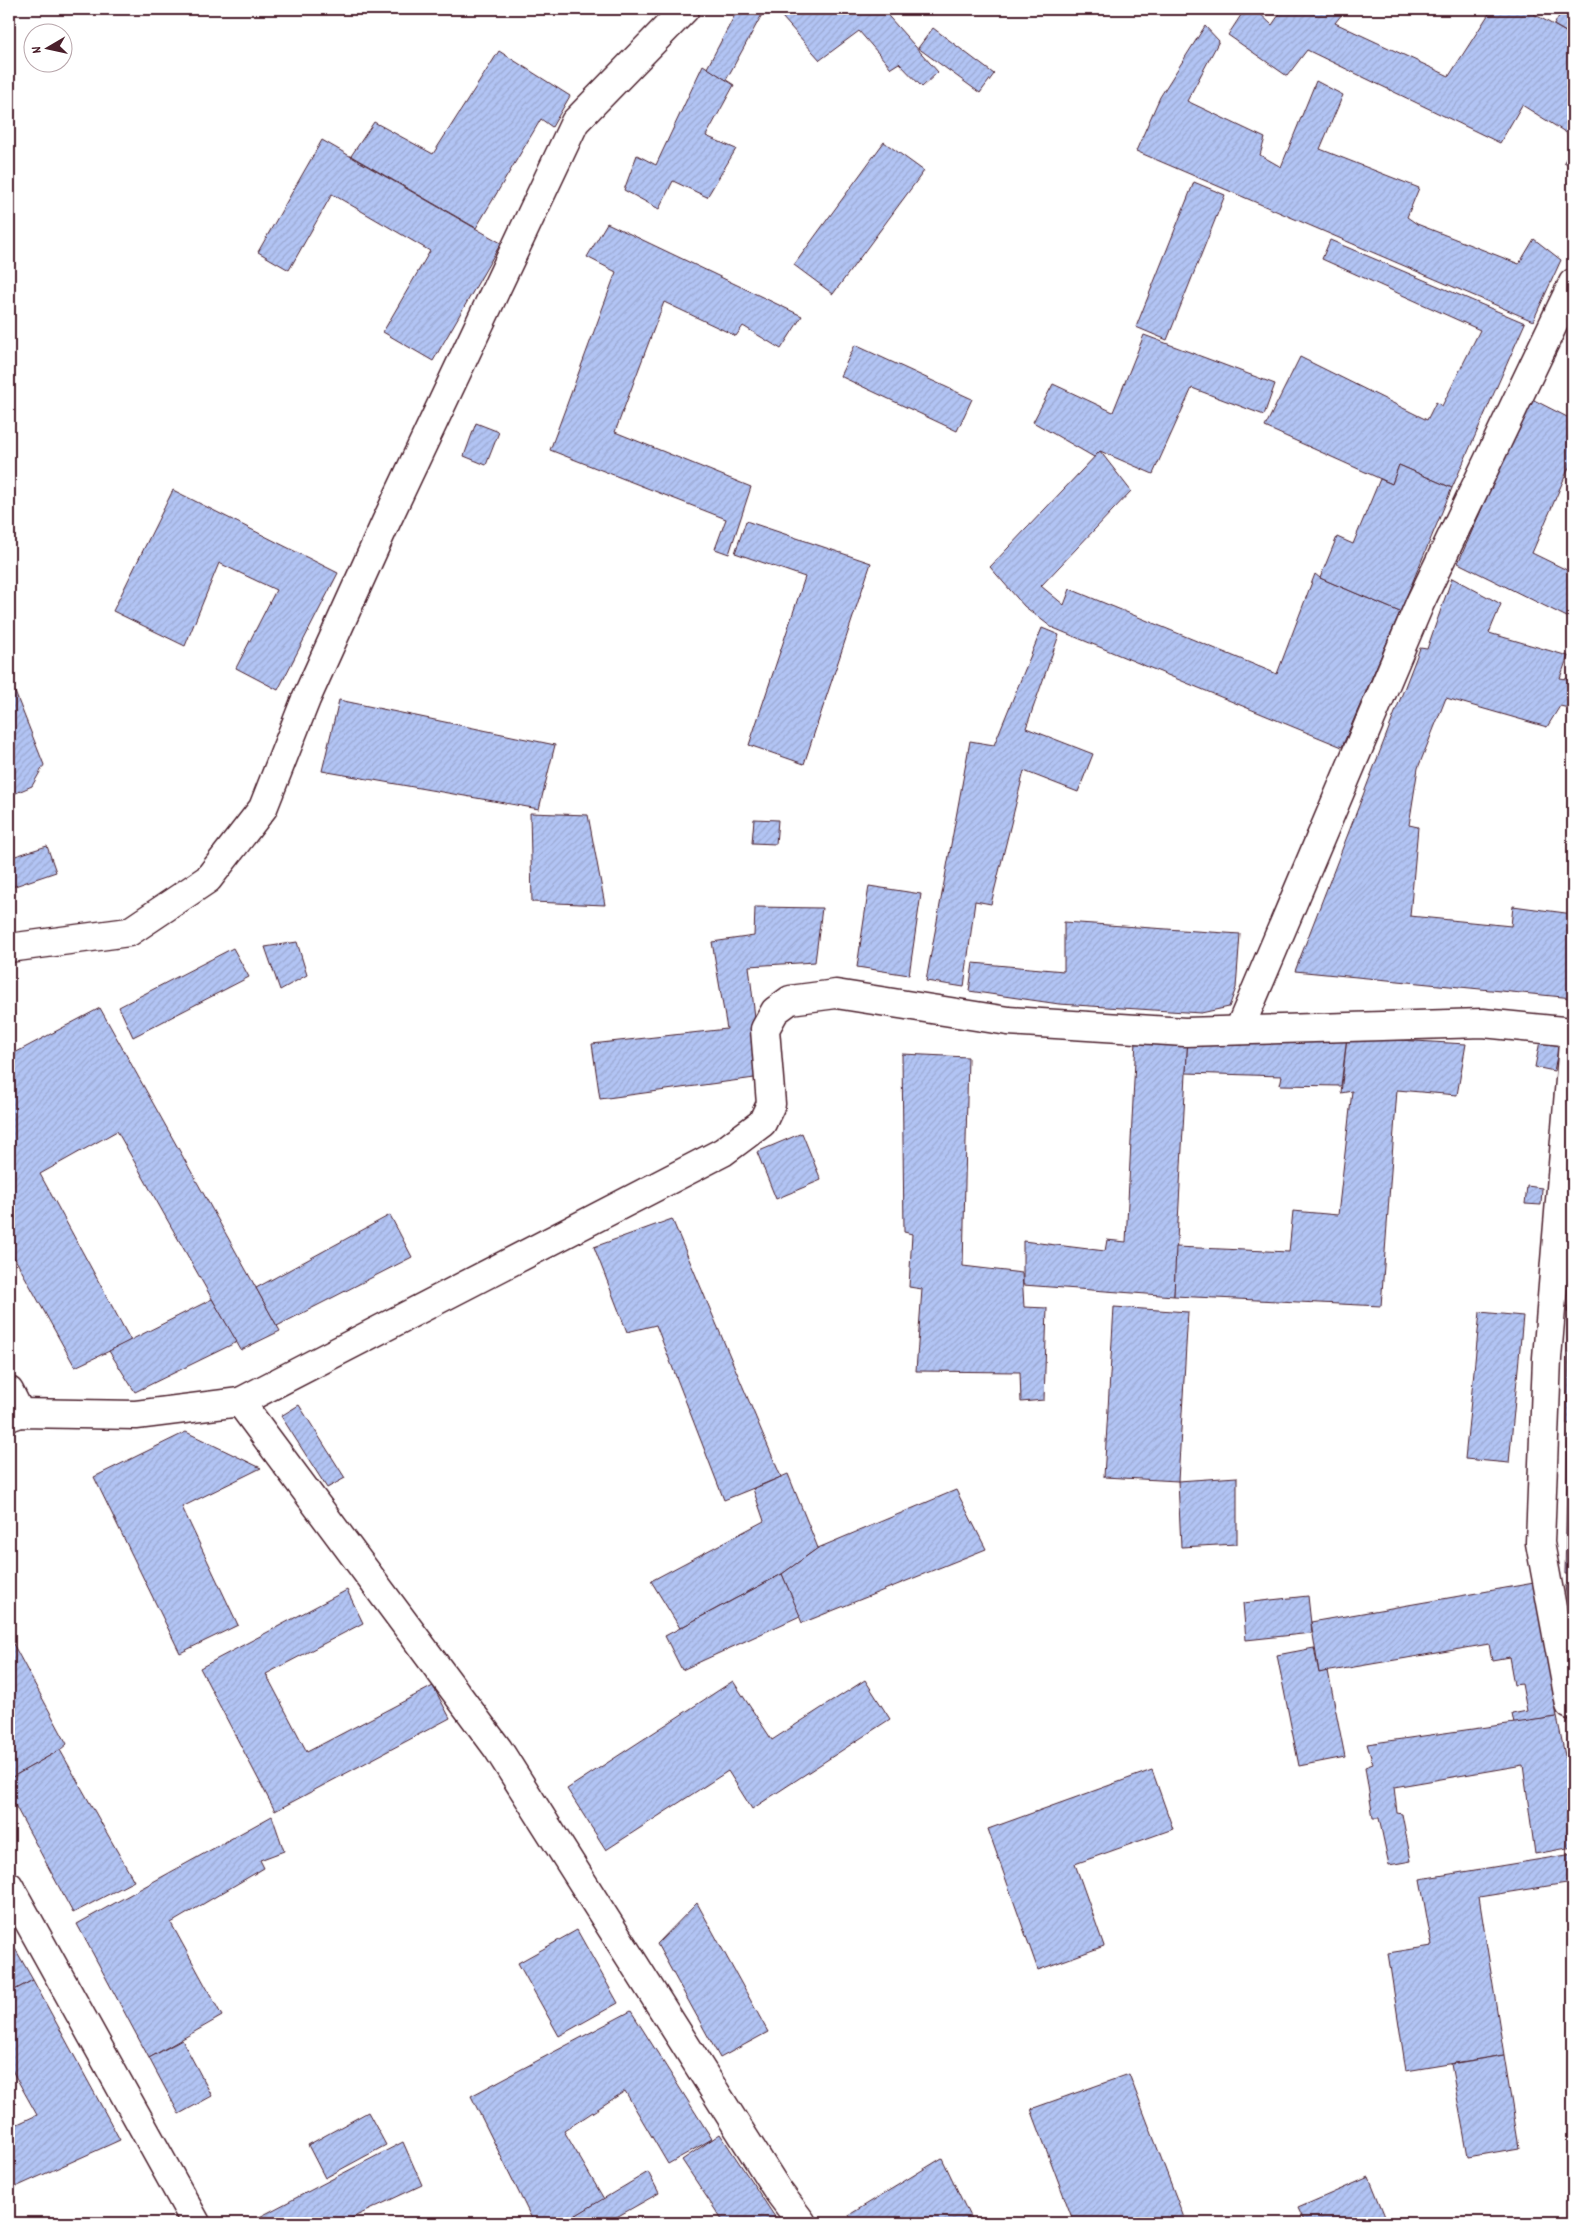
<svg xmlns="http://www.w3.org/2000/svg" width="1582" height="2232" font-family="Dekko,sans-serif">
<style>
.building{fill:url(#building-hatch);stroke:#4a1f2b}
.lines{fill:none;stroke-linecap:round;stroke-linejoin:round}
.minor-casing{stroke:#4a1f2b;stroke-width:31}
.minor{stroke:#fff;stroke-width:28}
</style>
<defs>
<pattern id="building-hatch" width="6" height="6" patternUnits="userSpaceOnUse" patternTransform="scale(1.25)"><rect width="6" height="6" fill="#b2c4f4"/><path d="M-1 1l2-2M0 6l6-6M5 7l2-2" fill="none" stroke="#9ba8d1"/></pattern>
</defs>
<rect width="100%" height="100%" fill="#fff"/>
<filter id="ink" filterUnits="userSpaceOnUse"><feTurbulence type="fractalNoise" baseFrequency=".02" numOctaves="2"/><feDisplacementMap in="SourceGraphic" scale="10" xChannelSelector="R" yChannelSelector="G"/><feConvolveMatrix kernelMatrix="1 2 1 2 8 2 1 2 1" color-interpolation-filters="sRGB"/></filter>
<g filter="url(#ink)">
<g class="building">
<path d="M738 9H765L726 80 707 68Z"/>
<path d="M775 9H882L938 72 922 87 899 63 891 68 859 31 820 60Z"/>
<path d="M1245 9H1255L1272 25 1283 9H1346L1335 23 1449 76 1492 9H1525L1573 36V137L1522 105 1500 143 1307 50 1287 76 1228 35Z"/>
<path d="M1563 9H1573V36L1554 25Z"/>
<path d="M1205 26 1219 41 1187 101 1265 138 1260 155 1281 167 1316 81 1343 95 1320 149 1419 188 1407 217 1417 224 1519 264 1534 239 1561 260 1533 321 1136 151 1160 97Z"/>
<path d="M933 28 994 74 980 93 918 48Z"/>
<path d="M499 51 570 96 552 127 541 119 476 228 351 156 374 122 433 154Z"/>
<path d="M703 65 734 85 706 136 736 149 707 197 673 181 659 209 624 190 637 155 656 165Z"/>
<path d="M322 140 501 243 433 361 383 332 430 251 332 194 289 270 258 252Z"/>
<path d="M884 142 924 171 833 294 794 265Z"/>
<path d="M1573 147V167L1564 162Z"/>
<path d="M1194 182 1225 195 1167 340 1136 327Z"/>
<path d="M607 223 802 316 781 349 743 326 736 336 664 302 615 432 751 487 729 554 715 549 726 519 550 450 616 272 587 257Z"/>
<path d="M1330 240 1525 323 1452 488 1399 465 1392 484 1265 427 1300 357 1427 420 1436 402 1442 406 1480 330 1322 259Z"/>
<path d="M1144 335 1275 384 1264 415 1192 388 1153 474 1100 451 1094 457 1033 422 1053 384 1113 412Z"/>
<path d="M855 345 972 399 957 431 840 376Z"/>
<path d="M1530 398 1573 420V458L1532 553 1573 573V620L1458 563Z"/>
<path d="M476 423 499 432 486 465 464 456Z"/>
<path d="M1100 451 1131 491 1041 586 1064 605 1070 589 1277 674 1315 574 1320 578 1400 612 1342 747 1051 627 1024 606 990 567Z"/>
<path d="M1399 465 1452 488 1400 612 1320 578 1337 537 1353 544 1380 479 1392 484Z"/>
<path d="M173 490 338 573 278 690 236 668 276 590 219 563 185 646 113 611Z"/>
<path d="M746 521 871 563 804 764 749 745 805 577 735 553Z"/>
<path d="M1452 578 1501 604 1489 633 1568 656 1560 678 1573 680V709L1560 706 1547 727 1446 698 1418 768 1409 825 1418 827 1410 916 1511 926 1513 906 1573 914V998L1295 971 1420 648 1427 649Z"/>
<path d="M1042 628 1059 635 1026 728 1093 754 1078 792 1024 771 991 904 975 901 964 987 926 981 970 741 994 745Z"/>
<path d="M9 677 44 765 32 786 9 796Z"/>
<path d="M339 700 555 745 539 809 322 771Z"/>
<path d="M530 813 588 815 605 905 532 902Z"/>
<path d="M754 819 778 820 776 844 752 843Z"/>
<path d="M47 846 56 872 9 888V858Z"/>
<path d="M869 886 921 894 909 975 857 967Z"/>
<path d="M755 907 822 908 815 962 749 966 762 1077 600 1099 592 1044 727 1029 712 942 754 936Z"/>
<path d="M1064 922 1240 934 1236 988 1229 1007 1201 1013 1059 1004 969 991 973 963 1064 971Z"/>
<path d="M297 942 307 975 280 990 265 947Z"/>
<path d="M233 948 249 977 133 1037 119 1007Z"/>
<path d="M100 1008 280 1331 241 1350 117 1131 40 1174 131 1341 75 1367 9 1248V1056Z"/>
<path d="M1188 1037 1174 1296 1023 1285V1241L1105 1251 1107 1240 1126 1242 1136 1040Z"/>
<path d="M1188 1037H1347L1341 1086 1280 1085 1282 1076 1186 1073Z"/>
<path d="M1347 1037 1466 1044 1457 1095 1397 1090 1381 1306 1174 1296 1176 1247 1289 1252 1293 1211 1338 1215 1352 1091 1341 1093Z"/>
<path d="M1540 1041 1559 1046 1554 1071 1535 1067Z"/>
<path d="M902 1054 968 1057 963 1266 1022 1273 1024 1307 1047 1308 1044 1400 1021 1402 1020 1372 916 1371 922 1289 909 1287 912 1234 904 1232Z"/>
<path d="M802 1133 821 1180 776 1199 757 1152Z"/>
<path d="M1527 1186 1542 1188 1541 1205 1525 1204Z"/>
<path d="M390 1215 412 1257 277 1326 256 1288Z"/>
<path d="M672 1219 781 1477 724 1500 656 1325 627 1332 594 1247Z"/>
<path d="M1573 1281V1313L1567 1312Z"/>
<path d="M212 1299 237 1342 135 1392 109 1351Z"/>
<path d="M1114 1307 1188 1312 1178 1481 1104 1477Z"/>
<path d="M1480 1312 1523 1316 1509 1463 1465 1459Z"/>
<path d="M1569 1333H1573V1424H1567Z"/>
<path d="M299 1405 345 1478 327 1488 281 1416Z"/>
<path d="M186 1432 261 1468 182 1507 238 1625 180 1653 94 1477Z"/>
<path d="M1568 1436 1573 1437V1574H1565Z"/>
<path d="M788 1474 818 1548 782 1574 680 1628 651 1581 764 1521 753 1489Z"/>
<path d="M1237 1477V1544L1181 1547 1178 1481Z"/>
<path d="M956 1490 986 1549 802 1623 782 1574 818 1548Z"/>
<path d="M782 1574 800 1616 682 1670 665 1636Z"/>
<path d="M1534 1583 1557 1717 1514 1724 1512 1714 1527 1711 1522 1684 1514 1685 1509 1657 1492 1660 1489 1644 1319 1673 1311 1622Z"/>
<path d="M1573 1585V1634L1565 1586Z"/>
<path d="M347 1590 363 1623 266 1674 307 1752 433 1686 450 1718 275 1811 200 1668Z"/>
<path d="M1308 1596 1312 1633 1246 1640 1243 1603Z"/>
<path d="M11 1640 67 1744 60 1750 9 1779V1642Z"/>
<path d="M1314 1648 1319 1673 1328 1671 1345 1757 1299 1766 1277 1655Z"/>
<path d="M865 1680 890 1719 752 1809 728 1771 606 1850 567 1789 733 1681 772 1740Z"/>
<path d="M1557 1717 1573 1794V1847L1535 1854 1523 1765 1394 1787 1397 1813 1402 1814 1411 1861 1389 1865 1379 1818H1373L1365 1767 1373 1764 1367 1744Z"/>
<path d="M60 1750 134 1881 73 1913 9 1794V1779Z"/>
<path d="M1152 1770 1173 1829 1075 1864 1104 1946 1038 1970 988 1829Z"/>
<path d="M272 1816 284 1851 260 1860 264 1868 171 1923 222 2016 149 2058 77 1924Z"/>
<path d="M1573 1854V1882L1479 1897 1504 2055 1406 2071 1388 1953 1432 1946 1420 1879Z"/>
<path d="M697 1903 768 2032 720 2058 657 1944Z"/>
<path d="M577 1930 618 2003 559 2036 518 1963Z"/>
<path d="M9 1938 33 1980 9 1993Z"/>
<path d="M33 1980 120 2140 9 2190V2128L37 2115 9 2065V1993Z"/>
<path d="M631 2011 712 2139 668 2164 625 2091 564 2131 604 2199 563 2223H534L471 2096Z"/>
<path d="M182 2040 212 2096 179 2114 149 2058Z"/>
<path d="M1504 2055 1519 2148 1468 2157 1451 2064Z"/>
<path d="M1129 2074 1186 2223H1074L1031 2109Z"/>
<path d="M368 2112 386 2145 325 2178 308 2145Z"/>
<path d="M720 2134 779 2223H724L682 2160Z"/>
<path d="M403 2142 422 2185 341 2223H248Z"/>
<path d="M942 2158 973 2223H853L849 2215Z"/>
<path d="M648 2172 659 2193 606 2223H563Z"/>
<path d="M1369 2177 1386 2219 1380 2223H1305L1298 2208Z"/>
</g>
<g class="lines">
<g class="minor-casing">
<g id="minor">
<path d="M9 948 129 932 208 879 263 808 306 699 386 522 575 122 685 9"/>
<path d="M1239 1030 1420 603 1573 283"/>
<path d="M9 1391 20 1413"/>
<path d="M240 1402 723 1152 762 1123 771 1104 765 1029 775 1011 790 1000 836 994 1008 1021 1185 1032 1483 1023 1573 1032"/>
<path d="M9 1417 20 1413 136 1415 240 1402 498 1749 778 2191 802 2223"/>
<path d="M1570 1705 1540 1543 1547 1358 1573 1043"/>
<path d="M9 1886 196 2223"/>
</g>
</g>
<use href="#minor" class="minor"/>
</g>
</g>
<rect width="1582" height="2232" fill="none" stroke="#fff" stroke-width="30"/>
<rect x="15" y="15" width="1552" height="2202" fill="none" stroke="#4a1f2b" stroke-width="2" filter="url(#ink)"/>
<g transform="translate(48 48) rotate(261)"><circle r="24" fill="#ffffff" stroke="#b7a5aa"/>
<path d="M0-4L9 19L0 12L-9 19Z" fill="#4a1f2b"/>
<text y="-8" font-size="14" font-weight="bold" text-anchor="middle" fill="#4a1f2b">N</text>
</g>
</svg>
